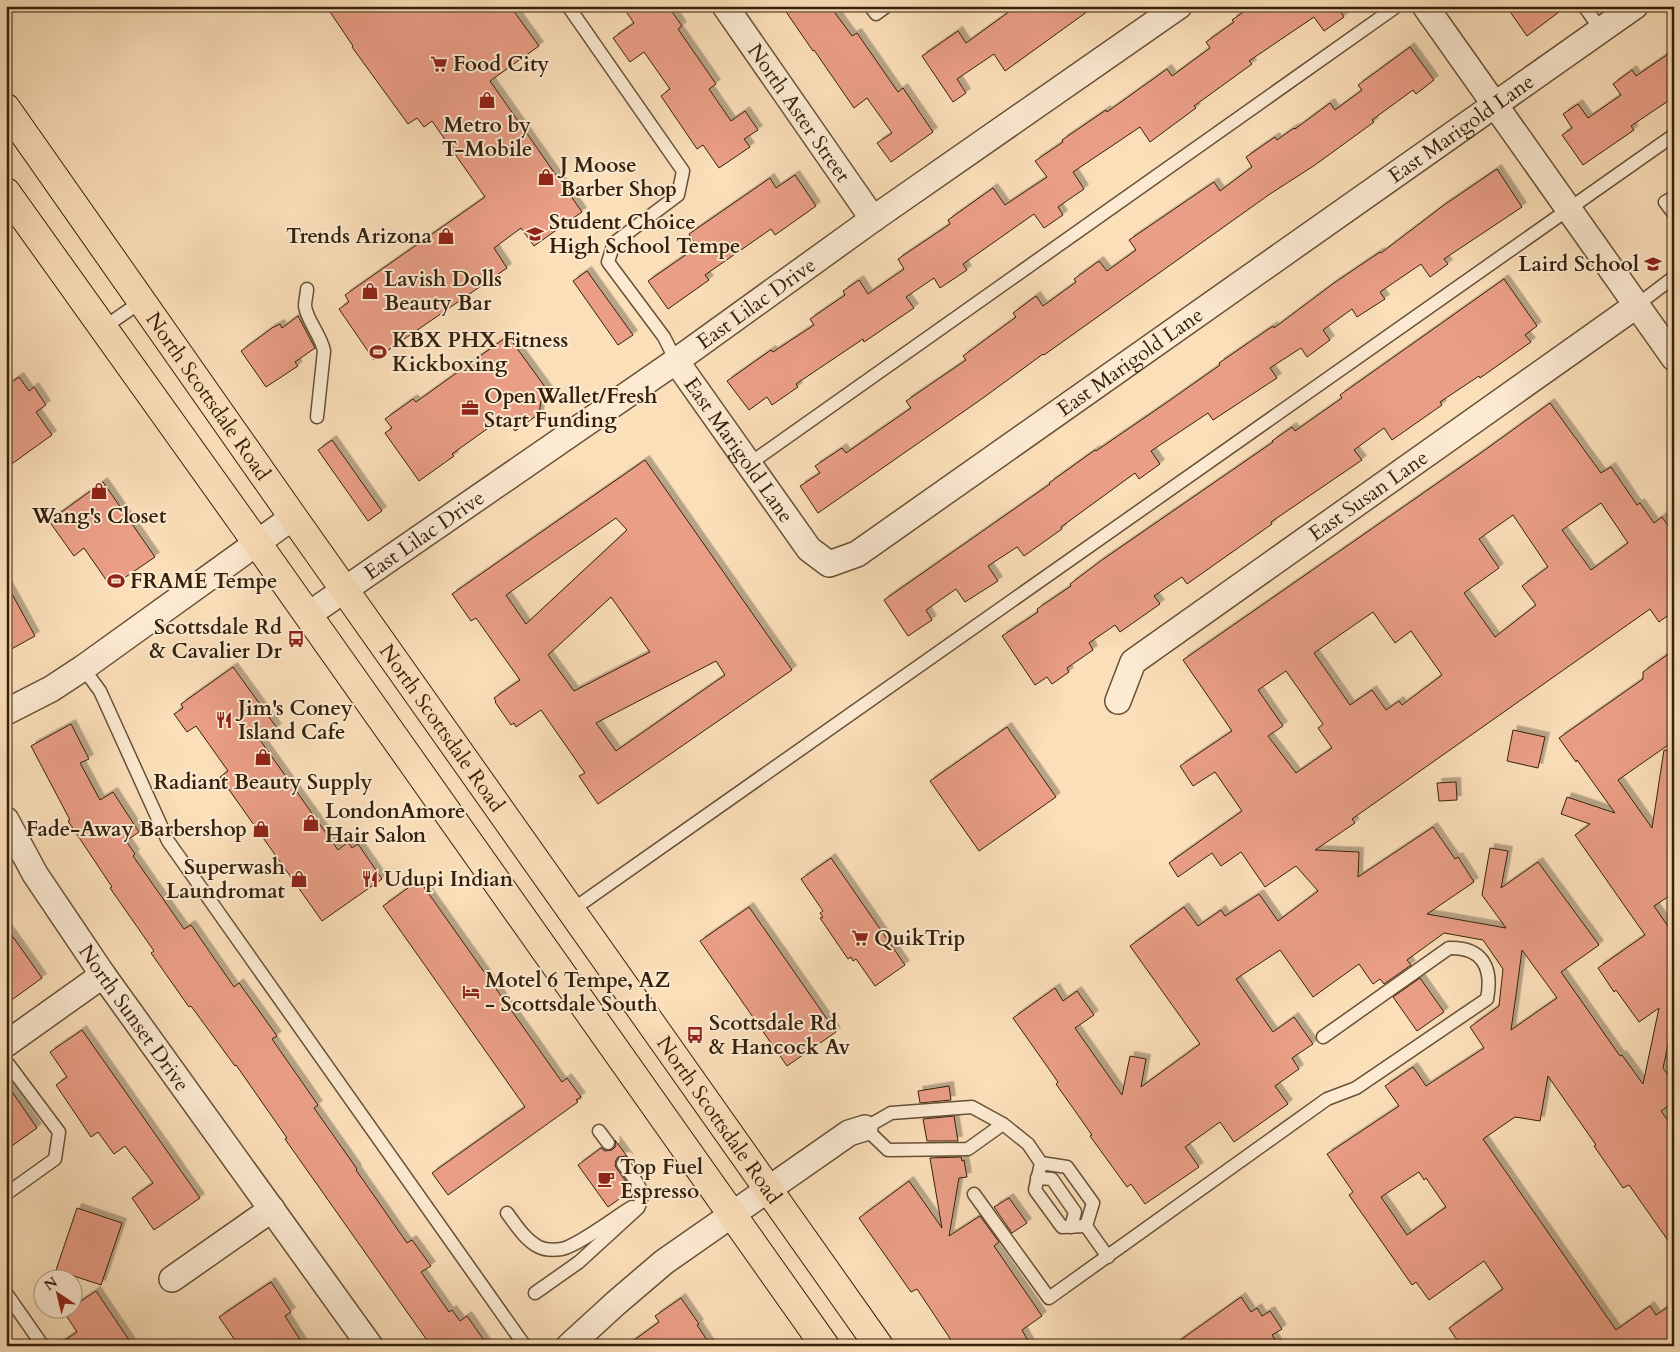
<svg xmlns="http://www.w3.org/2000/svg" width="1680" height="1352" font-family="Cardo,serif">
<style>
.building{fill:#ea9e86;stroke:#35210b;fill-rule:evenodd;filter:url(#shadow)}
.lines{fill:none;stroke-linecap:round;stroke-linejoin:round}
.lane-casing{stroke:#665036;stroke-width:15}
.street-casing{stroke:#665036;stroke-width:28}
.primary-casing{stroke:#35210b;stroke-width:30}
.lane{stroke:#fcead2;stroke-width:12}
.street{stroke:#fcead2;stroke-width:25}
.primary{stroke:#fbdfb9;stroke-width:28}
.labels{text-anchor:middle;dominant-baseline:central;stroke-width:4;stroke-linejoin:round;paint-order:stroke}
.poi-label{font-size:21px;font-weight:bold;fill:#35210b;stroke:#fcead2;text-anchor:start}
.street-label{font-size:21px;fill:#35210b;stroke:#fcead2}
</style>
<defs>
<filter id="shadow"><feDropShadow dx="4.5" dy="-4.5" stdDeviation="0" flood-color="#0004"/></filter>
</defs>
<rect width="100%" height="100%" fill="#fbdfb9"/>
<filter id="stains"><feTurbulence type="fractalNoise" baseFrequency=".004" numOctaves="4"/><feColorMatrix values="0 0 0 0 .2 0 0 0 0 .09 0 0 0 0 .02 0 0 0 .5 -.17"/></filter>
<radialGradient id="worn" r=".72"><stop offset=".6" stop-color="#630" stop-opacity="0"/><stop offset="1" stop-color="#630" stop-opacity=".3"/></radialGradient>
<g class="building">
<path d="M326 6H510L539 46 490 81 582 212 534 246 521 228 494 248 507 268 374 360 339 309 349 302 345 295 485 197 432 121 424 127 417 118 408 124 352 47 353 46Z"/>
<path d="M622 6H668L682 26 678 29 716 84 709 89 731 121 745 111 758 130 744 139 750 147 719 168 703 145 697 149 661 96 670 89 644 52 630 62 613 38 634 23Z"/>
<path d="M782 6H830L852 36 857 33 898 92 903 88 933 132 891 162 877 143 892 133 867 98 854 108 814 50 813 51Z"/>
<path d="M1017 6H1095L1005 71 994 54 957 79 966 93 953 102 922 56 958 31 966 43Z"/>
<path d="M1252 6H1337L1344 17 1324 31 1314 17 1249 61 1252 64 1194 106 1196 108 1150 142 1140 127 1073 172 1084 189 1058 207 1063 215 1044 228 1034 214 963 264 967 270 940 288 934 278 906 297 914 308 864 342 863 339 796 384 798 387 772 405 767 397 749 410 727 381 771 350 773 352 814 325 810 319 845 295 843 291 859 280 868 294 904 269 898 259 950 224 948 220 993 188 1005 205 1047 177 1035 161 1063 142 1062 140 1106 110 1107 112 1167 69 1172 76 1210 48 1206 42 1234 22 1232 20Z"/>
<path d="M1506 6H1567L1527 36Z"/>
<path d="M1410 47 1434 80 1416 94 1413 90 1372 120 1374 122 1315 165 1270 194 1044 355 1043 354 983 398 818 513 800 486 820 473 815 466 842 448 846 453 911 408 906 401 966 360 963 356 1016 317 1013 313 1036 296 1043 306 1076 282 1074 279 1099 261 1107 271 1136 250 1129 240 1214 182 1220 191 1252 167 1246 157 1275 137 1277 140 1294 128 1295 129 1330 103 1335 110 1362 90 1358 85Z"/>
<path d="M1674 50V97L1631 126 1634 130 1583 165 1562 135 1572 128 1563 114 1578 104 1588 118 1621 95 1613 84 1632 70 1636 76Z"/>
<path d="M1497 169 1522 207 1444 259 1448 264 1430 277 1421 264 1380 292 1385 299 1357 317 1352 309 1323 330 1330 340 1307 357 1301 348 1270 368 1277 378 1213 420 1208 413 1151 451 1160 464 1139 479 1135 473 1061 527 1062 529 1024 556 1017 547 988 566 998 581 965 602 956 589 926 610 932 620 908 636 884 600 1050 484 1049 483 1095 450 1096 451 1166 403 1220 365 1219 363 1273 326 1274 328 1334 283 1380 252 1381 253 1444 205Z"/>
<path d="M795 175 816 206 775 235 771 229 705 275 709 280 668 309 648 281 697 247 689 234 770 178 776 188Z"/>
<path d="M587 271 633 335 618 345 573 281Z"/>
<path d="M1504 279 1537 326 1525 335 1531 342 1480 378 1479 376 1440 402 1442 405 1392 440 1384 428 1354 450 1362 460 1271 522 1272 524 1187 584 1182 577 1154 596 1160 604 1120 632 1115 625 1089 643 1093 650 1067 668 1069 672 1052 684 1047 677 1035 685 1002 636 1038 612 1037 609 1071 586 1070 584 1102 560 1273 442 1272 441 1292 427 1295 431 1342 398 1340 395Z"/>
<path d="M298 316 315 348 295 362 298 366 266 387 241 351 272 328 280 324 282 328Z"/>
<path d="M508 336 548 391 542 395 539 414 515 431 505 416 452 454 454 456 419 481 385 433 392 428 385 419 413 399 416 402Z"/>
<path d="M19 377 29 391 34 387 46 405 36 412 52 435 6 468V386Z"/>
<path d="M1550 403 1601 473 1611 467 1637 505 1640 503 1654 523 1662 517 1674 534V611L1659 622 1650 609 1352 819 1355 823 1315 850 1359 852 1358 877 1433 827 1455 859 1458 857 1474 882 1427 914 1506 928 1482 895 1490 848 1508 851 1501 888 1538 862 1599 945 1561 972 1620 1056 1622 1055 1643 1084 1659 1008 1639 1022 1616 990 1614 992 1598 968 1645 935 1575 835 1590 824 1561 814 1567 797 1615 813 1577 760 1576 762 1559 738 1643 679V672L1674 650V741L1618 780 1652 828 1664 750 1674 751V893L1654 906 1674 935V1029L1671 1031 1663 1068 1674 1083V1102L1661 1111 1674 1129V1249L1629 1185 1623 1188 1594 1146 1596 1145 1548 1076 1540 1121 1515 1117 1483 1139 1616 1330 1650 1306 1656 1315 1674 1303V1346H1461L1449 1328 1503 1289 1484 1261 1429 1300 1416 1282 1412 1285 1349 1195 1353 1192 1327 1154 1399 1106 1385 1086 1413 1067 1426 1086 1484 1048 1470 1027 1499 1006 1503 969 1483 940 1444 933 1407 960 1411 965 1384 984 1380 979 1373 984 1359 964 1313 997 1280 950 1236 979 1273 1032 1294 1017 1313 1044 1292 1058 1299 1069 1275 1086 1288 1104 1234 1142 1220 1122 1185 1147 1199 1167 1145 1204 1131 1184 1127 1187 1090 1136 1092 1135 1056 1084 1058 1082 1013 1018 1055 988 1063 1001 1077 991 1094 1015 1075 1028 1122 1095 1130 1056 1146 1059 1141 1087 1200 1044 1130 946 1184 907 1198 926 1221 910 1225 916 1259 894 1278 921 1318 891 1296 866 1265 887 1241 852 1221 866 1212 853 1178 877 1169 863 1242 811 1215 772 1193 786 1180 766 1232 731 1183 660 1478 455ZM1601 503 1628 543 1591 570 1562 530ZM1513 515 1548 567 1522 586 1536 605 1495 637 1464 593 1499 568 1479 539ZM1373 612 1395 643 1411 631 1442 675 1402 705 1399 701 1386 710 1372 690 1350 705 1314 653ZM1286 671 1323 724 1318 728 1332 748 1296 773 1268 736 1283 726 1258 690ZM1522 950 1557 998 1511 1030 1516 995ZM1419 1172 1424 1180 1426 1178 1446 1207 1407 1235 1381 1197Z"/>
<path d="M332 440 382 511 368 521 318 450Z"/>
<path d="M645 460 792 670 598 804 579 776 585 773 541 710 516 727 514 723 511 725 495 702 496 701 494 698 520 680 476 618 471 621 452 594ZM616 518 627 530 526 624 506 595ZM611 597 650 652 574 691 548 655ZM716 661 725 675 616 751 596 723Z"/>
<path d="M103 482 155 557 111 587 84 548 74 556 49 521Z"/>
<path d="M6 583 35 636 6 652Z"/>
<path d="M233 667 277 728 260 740 338 850 348 842 352 848 358 844 382 879 322 921 220 777 228 771 196 726 187 732 174 714 183 708 181 704Z"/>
<path d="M71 724 89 759 80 763 100 800 113 792 139 832 126 841 135 854 133 856 184 929 191 925 234 987 239 983 277 1036 272 1039 318 1105 314 1108 357 1169 356 1170 407 1243 412 1240 431 1266 421 1272 449 1312 452 1310 460 1321 467 1316 488 1346H431L285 1139 287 1138 236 1065 235 1066 191 1006 189 1007 151 953 154 951 110 888 112 887 68 821 70 820 31 746Z"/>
<path d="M1007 727 1056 797 979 851 930 781Z"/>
<path d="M1513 730 1545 737 1538 768 1507 761Z"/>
<path d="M1456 782 1457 800 1439 801 1437 783Z"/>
<path d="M831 858 905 965 875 986 856 959 853 961 851 957 848 959 820 918 823 917 820 913 823 911 801 879Z"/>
<path d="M419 880 562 1082 567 1078 581 1097 576 1100 578 1102 448 1195 432 1173 525 1107 383 906Z"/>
<path d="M749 907 836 1032 787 1066 700 941Z"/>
<path d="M6 927 42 978 6 1004Z"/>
<path d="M1420 978 1444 1012 1417 1031 1393 997Z"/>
<path d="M82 1030 200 1198 154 1230 132 1198 153 1183 125 1146 114 1154 98 1132 91 1137 56 1085 67 1077 50 1052Z"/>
<path d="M6 1083 37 1128 6 1150Z"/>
<path d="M949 1086 951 1100 920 1103 918 1091Z"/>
<path d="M954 1116 958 1141H927L923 1119Z"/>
<path d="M615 1140 629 1159 626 1156 618 1157 616 1160 615 1166 632 1190 608 1207 578 1165 601 1148 605 1151 612 1150 616 1146Z"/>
<path d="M961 1157 962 1161 964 1160 967 1177 959 1178 949 1236 980 1216 999 1242 994 1246 1042 1316 1022 1330 1031 1346H955L917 1289 911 1292 859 1218 909 1181 942 1228 930 1158Z"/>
<path d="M1009 1198 1027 1223 1012 1233 994 1207Z"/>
<path d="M77 1208 122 1223 101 1285 56 1270Z"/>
<path d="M271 1282 291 1312 285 1316 304 1346H239L219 1317Z"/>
<path d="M96 1291 133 1346H56L77 1332 64 1312 69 1310H72V1307Z"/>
<path d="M1241 1297 1251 1312 1257 1308 1262 1316 1270 1311 1282 1329 1272 1335 1279 1346H1172Z"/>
<path d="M681 1298 699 1324 697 1325 711 1346H626L659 1322 655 1316Z"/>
</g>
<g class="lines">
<g class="lane-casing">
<g id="lane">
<path d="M568 6 683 171 678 195 614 243 608 262 664 337 676 361"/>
<path d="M870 6 876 14 887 6"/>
<path d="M1584 6 1601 30"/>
<path d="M1674 197 1665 202 1674 214"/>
<path d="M307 289C307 294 305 300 305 306 307 321 321 335 324 351L317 417"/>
<path d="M1637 305 1674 277"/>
<path d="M103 328 142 301"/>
<path d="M749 464 1397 6"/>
<path d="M83 668 100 691 168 841 525 1346"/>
<path d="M572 910 1674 135"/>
<path d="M6 1061 59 1132 55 1159 6 1194"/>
<path d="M1003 1124 968 1149 888 1150 865 1128 891 1113 972 1107 1003 1124 1028 1144 1041 1163 1067 1167 1093 1203 1086 1226"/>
<path d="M599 1131 608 1143"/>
<path d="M1041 1163 1035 1190 1062 1227 1086 1226"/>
<path d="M1037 1178 1052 1179 1075 1212 1071 1227"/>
<path d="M974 1194 1049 1298 1327 1099 1356 1088 1487 999C1493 968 1483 947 1449 948L1323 1037"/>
<path d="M507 1213C516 1225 525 1240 539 1247 545 1250 555 1250 562 1249 579 1245 615 1217 632 1207"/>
<path d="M1086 1226 1108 1257"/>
<path d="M6 1293 43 1346"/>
<path d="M535 1293 579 1262 638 1208C648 1190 634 1179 623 1164"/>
</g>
</g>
<g class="street-casing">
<g id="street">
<path id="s1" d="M725 6 873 219"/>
<path d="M1425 6 1674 358"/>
<path id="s2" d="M676 361 809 549 829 564 857 554 1635 6"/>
<path id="s3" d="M308 615 676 361 873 219 1179 6"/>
<path id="s4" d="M1118 701 1133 662 1637 305"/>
<path d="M6 712 51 689 83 668 293 517"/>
<path id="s5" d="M6 820 35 874 103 975 370 1346"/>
<path d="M6 1044 103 975"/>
<path d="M172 1279 272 1209"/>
<path d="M569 1346 616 1303 664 1262 849 1133 865 1128"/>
</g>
</g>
<g class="primary-casing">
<g id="primary">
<path id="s6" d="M6 108 293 517 879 1346"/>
<path d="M6 192 257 543 825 1346"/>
</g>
</g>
<use href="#lane" class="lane"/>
<use href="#street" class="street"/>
<use href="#primary" class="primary"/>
</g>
<defs>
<g id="supermarket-bare" transform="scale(1.35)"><path d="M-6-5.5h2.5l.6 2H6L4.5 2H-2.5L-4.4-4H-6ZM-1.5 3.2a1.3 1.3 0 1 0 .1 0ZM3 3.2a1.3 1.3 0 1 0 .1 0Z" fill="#8f2418" stroke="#fcead2" stroke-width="2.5" paint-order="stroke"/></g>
<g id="shop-bare" transform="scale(1.35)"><path d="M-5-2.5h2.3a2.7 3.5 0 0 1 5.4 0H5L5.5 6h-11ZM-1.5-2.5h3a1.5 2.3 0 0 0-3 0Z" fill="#8f2418" stroke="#fcead2" stroke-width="2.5" paint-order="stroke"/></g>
<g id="school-bare" transform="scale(1.35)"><path d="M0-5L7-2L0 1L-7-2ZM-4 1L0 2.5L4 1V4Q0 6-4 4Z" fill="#8f2418" stroke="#fcead2" stroke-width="2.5" paint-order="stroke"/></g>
<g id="stadium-bare" transform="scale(1.35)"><path d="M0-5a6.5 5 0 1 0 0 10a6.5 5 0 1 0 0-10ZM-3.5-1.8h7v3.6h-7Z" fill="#8f2418" stroke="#fcead2" stroke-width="2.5" paint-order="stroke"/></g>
<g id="office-bare" transform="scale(1.35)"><path d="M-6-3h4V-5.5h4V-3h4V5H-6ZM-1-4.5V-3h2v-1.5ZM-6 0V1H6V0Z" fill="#8f2418" stroke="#fcead2" stroke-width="2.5" paint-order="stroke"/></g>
<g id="bus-bare" transform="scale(1.35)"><path d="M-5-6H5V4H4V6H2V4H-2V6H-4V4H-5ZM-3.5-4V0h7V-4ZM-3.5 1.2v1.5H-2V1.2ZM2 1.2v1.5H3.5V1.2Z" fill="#8f2418" stroke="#fcead2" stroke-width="2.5" paint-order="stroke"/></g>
<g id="restaurant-bare" transform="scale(1.35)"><path d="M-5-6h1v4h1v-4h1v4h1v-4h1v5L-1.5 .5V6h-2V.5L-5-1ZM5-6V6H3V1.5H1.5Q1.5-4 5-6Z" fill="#8f2418" stroke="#fcead2" stroke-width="2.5" paint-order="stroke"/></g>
<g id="hotel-bare" transform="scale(1.35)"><path d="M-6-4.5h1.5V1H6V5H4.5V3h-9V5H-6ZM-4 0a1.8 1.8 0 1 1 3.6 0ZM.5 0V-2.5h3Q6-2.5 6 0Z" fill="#8f2418" stroke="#fcead2" stroke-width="2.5" paint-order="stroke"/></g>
<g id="cafe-bare" transform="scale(1.35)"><path d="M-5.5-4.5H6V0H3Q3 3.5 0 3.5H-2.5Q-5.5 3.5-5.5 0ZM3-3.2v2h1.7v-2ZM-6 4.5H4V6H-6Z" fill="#8f2418" stroke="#fcead2" stroke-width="2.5" paint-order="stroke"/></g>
</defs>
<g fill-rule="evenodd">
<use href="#supermarket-bare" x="439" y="64"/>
<use href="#shop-bare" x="487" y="100"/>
<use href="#shop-bare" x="546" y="177"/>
<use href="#school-bare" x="535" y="234"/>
<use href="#shop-bare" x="446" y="236"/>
<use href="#school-bare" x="1653" y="264"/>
<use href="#shop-bare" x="370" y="291"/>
<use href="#stadium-bare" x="378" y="352"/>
<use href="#office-bare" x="470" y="408"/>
<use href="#shop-bare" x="99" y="491"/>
<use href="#stadium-bare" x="116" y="581"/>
<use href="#bus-bare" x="296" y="639"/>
<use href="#restaurant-bare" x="224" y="720"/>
<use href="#shop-bare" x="263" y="757"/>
<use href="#shop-bare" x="311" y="823"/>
<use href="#shop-bare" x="261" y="829"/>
<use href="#shop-bare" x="299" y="879"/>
<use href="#restaurant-bare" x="370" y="879"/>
<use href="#supermarket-bare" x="860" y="938"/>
<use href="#hotel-bare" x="471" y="992"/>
<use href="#bus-bare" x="695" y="1035"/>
<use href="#cafe-bare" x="606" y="1179"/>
</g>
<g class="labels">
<g class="poi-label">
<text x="453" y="64">Food City</text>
<text x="487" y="125" text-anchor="middle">Metro by<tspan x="487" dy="24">T-Mobile</tspan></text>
<text x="560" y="165">J Moose<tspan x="560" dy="24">Barber Shop</tspan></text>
<text x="549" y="222">Student Choice<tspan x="549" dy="24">High School Tempe</tspan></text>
<text x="432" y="236" text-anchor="end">Trends Arizona</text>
<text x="1639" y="264" text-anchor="end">Laird School</text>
<text x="384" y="279">Lavish Dolls<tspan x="384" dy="24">Beauty Bar</tspan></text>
<text x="392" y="340">KBX PHX Fitness<tspan x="392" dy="24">Kickboxing</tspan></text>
<text x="484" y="396">OpenWallet/Fresh<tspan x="484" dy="24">Start Funding</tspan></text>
<text x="99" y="516" text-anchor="middle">Wang's Closet</text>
<text x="130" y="581">FRAME Tempe</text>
<text x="282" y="627" text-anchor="end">Scottsdale Rd<tspan x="282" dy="24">&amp; Cavalier Dr</tspan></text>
<text x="238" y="708">Jim's Coney<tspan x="238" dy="24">Island Cafe</tspan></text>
<text x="263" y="782" text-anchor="middle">Radiant Beauty Supply</text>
<text x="325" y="811">LondonAmore<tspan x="325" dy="24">Hair Salon</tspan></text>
<text x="247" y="829" text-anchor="end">Fade-Away Barbershop</text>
<text x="285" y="867" text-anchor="end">Superwash<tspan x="285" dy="24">Laundromat</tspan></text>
<text x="384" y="879">Udupi Indian</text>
<text x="874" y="938">QuikTrip</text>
<text x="485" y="980">Motel 6 Tempe, AZ<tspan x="485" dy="24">- Scottsdale South</tspan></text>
<text x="709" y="1023">Scottsdale Rd<tspan x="709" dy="24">&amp; Hancock Av</tspan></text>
<text x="620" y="1167">Top Fuel<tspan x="620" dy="24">Espresso</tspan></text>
</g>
<g class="street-label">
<text stroke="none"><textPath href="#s1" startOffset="130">North Aster Street</textPath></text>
<text stroke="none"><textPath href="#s2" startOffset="1024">East Marigold Lane</textPath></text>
<text stroke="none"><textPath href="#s3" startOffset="546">East Lilac Drive</textPath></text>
<text stroke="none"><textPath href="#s2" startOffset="619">East Marigold Lane</textPath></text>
<text stroke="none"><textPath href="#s6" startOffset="352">North Scottsdale Road</textPath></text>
<text stroke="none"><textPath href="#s2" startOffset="109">East Marigold Lane</textPath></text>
<text stroke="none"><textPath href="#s4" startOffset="330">East Susan Lane</textPath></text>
<text stroke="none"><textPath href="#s3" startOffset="141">East Lilac Drive</textPath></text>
<text stroke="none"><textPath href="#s6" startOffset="758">North Scottsdale Road</textPath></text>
<text stroke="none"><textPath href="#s5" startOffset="236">North Sunset Drive</textPath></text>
<text stroke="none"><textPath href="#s6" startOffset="1238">North Scottsdale Road</textPath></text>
</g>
</g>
<rect width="1680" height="1352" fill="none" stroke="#fbdfb9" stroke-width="25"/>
<rect x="8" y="8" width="1665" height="1337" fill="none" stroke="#35210b" stroke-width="2.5"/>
<rect x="12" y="12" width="1655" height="1327" fill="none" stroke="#35210b"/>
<g transform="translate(58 1294) rotate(325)"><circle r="24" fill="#fcead2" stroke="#ac9a82"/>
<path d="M0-4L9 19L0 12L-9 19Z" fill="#8f2418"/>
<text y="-8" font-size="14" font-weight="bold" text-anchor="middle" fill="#35210b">N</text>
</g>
<rect width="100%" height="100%" filter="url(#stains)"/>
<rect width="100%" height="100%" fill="url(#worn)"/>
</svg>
